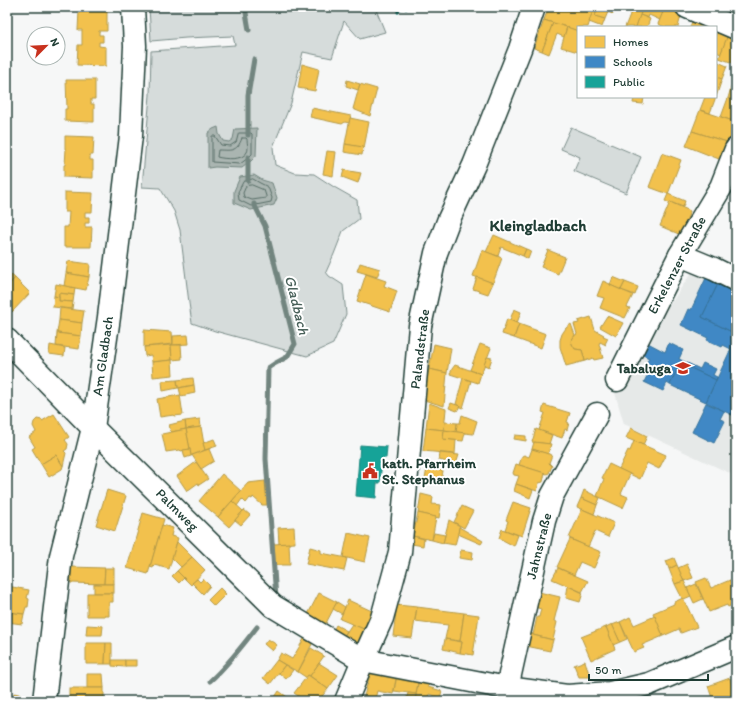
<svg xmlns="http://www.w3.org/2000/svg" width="743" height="708" font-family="Itim,sans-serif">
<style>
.built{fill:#e6e9e8}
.green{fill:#d6dcdb;stroke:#7a8c88}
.water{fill:#aab5b1;stroke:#72857f}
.homes{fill:#f2c14e;stroke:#b39946}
.schools{fill:#3f88c5;stroke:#35729a}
.public{fill:#17a398;stroke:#19847a}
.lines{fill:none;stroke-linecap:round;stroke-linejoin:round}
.shore{stroke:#576d66;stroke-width:1}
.stream{stroke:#72857f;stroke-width:5}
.minor-casing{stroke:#1f3d34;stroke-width:25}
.major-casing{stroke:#1f3d34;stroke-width:25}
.minor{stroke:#fff;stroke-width:22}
.major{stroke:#fff;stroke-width:22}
.labels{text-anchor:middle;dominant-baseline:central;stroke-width:4;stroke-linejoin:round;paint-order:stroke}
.street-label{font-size:14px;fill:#1f3d34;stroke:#fff}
.poi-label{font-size:14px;font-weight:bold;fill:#1f3d34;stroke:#fff;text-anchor:end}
.water-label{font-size:15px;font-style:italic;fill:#49615a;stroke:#fff}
.quarter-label{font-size:16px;font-weight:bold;fill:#1f3d34;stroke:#fff}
</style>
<rect width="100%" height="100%" fill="#f6f7f7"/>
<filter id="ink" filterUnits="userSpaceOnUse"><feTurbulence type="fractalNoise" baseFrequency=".025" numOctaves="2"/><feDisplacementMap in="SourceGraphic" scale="8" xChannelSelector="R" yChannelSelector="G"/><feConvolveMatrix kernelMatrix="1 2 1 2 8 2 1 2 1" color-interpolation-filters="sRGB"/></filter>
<g filter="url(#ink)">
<path class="built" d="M694 269 736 290V476L624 424 615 393 644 343Z"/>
<g class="green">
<path d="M149 7H375L385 32 360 39 344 21 332 58 303 52 291 103 273 147 275 165 295 173 314 174 334 187 357 200 359 219 343 231 334 254 326 272 329 276 343 285 346 314 333 344 307 356 215 331 192 323 189 303 180 230 174 211 160 188 142 187 150 95 151 51 235 45 233 36 186 38 151 41Z"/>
<path d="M571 127 641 157 626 193 574 171 580 157 561 149Z"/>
</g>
<g class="water">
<path d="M218 127 219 134 223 141 229 142 233 139 235 129 257 128 256 156 251 161 242 168 215 167 208 168V133L213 129Z"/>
<path d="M254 175 262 180 272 183 277 198 274 205 251 210 234 203V191L240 177Z"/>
</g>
<g class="homes">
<path d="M549 7H578L593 11 588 27H578V31L544 20Z"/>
<path d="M594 7 598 8 595 16 605 19 602 27 589 22Z"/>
<path d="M595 7H616L613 14 608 12 605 19 595 16 598 8Z"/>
<path d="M633 7H640L643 9 636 27H625Z"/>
<path d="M643 7H665L660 20 649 15 648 18 640 15Z"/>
<path d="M665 7H668L682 12 678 27H665L658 24Z"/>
<path d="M715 7H736V18L714 9Z"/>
<path d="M79 10 107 11V31H99V35H103V42H99V46L106 47V66L77 65 78 45H82V30H78Z"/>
<path d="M640 15 650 19 647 27H636Z"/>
<path d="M693 19 713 27H690Z"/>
<path d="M544 20 553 23 542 51 534 48Z"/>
<path d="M553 23 567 27 564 37 557 34 549 54 542 51Z"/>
<path d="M567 27 578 31V52L561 47Z"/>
<path d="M716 28 729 33 721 54 716 52Z"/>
<path d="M729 32 736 35V64L719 58Z"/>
<path d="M718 62 727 66 722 79 716 77V67Z"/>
<path d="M302 64 319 69 315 91 298 88Z"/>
<path d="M735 74H736V102L728 98Z"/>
<path d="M716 77 722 79 717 94 716 93Z"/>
<path d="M66 80H95V99H91V104H94V122L65 121V109H67Z"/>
<path d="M347 80 360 84 358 90 346 86Z"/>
<path d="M360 84 377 89 370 116 353 109Z"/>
<path d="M716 93 717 94 710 113 700 110 705 97H716Z"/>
<path d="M634 97H644L643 104 633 103Z"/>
<path d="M728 98 736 102V122L721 117Z"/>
<path d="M312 108 351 116 349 123 345 122 342 124 310 117Z"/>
<path d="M700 110 736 122V125L730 143 692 131Z"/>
<path d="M350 118 369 122 364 148 345 144Z"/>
<path d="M692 131 730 143 724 161 686 146Z"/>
<path d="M65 136 94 137 93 155H90V160H93V178L64 177V165H65L66 149H65Z"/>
<path d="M345 144 363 147 362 155 344 152Z"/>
<path d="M327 151 336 152 333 176 323 174Z"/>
<path d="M662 153 681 160 668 194 649 187Z"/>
<path d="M344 170 361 173 358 183 342 177Z"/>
<path d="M65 192 93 193 92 212H85V217H89V223H85V227H92L91 247H64V227H68L69 212H65Z"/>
<path d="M668 194 685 201 683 207 670 202 669 203 665 201Z"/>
<path d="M670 202 690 211 681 235 660 226Z"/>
<path d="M494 235 526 249 523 256 501 247 498 256 486 252Z"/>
<path d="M526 249 531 251 528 259 523 256Z"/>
<path d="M482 250 502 258 493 283 473 276Z"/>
<path d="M548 250 565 257 558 274 541 267Z"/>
<path d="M68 261 90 264 89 277 66 273Z"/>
<path d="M360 263 380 269 377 277 357 271Z"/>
<path d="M9 273 15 278 7 287V275Z"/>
<path d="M66 273 89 277 86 290 64 286Z"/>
<path d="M366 274 386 281 384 286 397 291 390 312 357 301Z"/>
<path d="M477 277 493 283 488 294 473 289Z"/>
<path d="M613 277 625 282 621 290 610 285Z"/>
<path d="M15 278 30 293 12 312 7 308V287Z"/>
<path d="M603 281 610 284V285L633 295 627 307 630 308 625 318 600 308 604 298 597 296Z"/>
<path d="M625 282 638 287 635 295 621 290Z"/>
<path d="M56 284 75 288 74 295 59 293V297L54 296Z"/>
<path d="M59 293 74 295 73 302 59 301Z"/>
<path d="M54 296 59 297V301L73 302 72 309 53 307Z"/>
<path d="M60 308 84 311 82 323 59 320Z"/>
<path d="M514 309 521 312 517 323 510 320Z"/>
<path d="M607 316 623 323 616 336 600 327Z"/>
<path d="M591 317 595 330 604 335 603 336 608 338 605 344 606 345 600 342 599 344 603 358 594 360 593 358 585 361 582 350 575 349 573 347 571 341 574 336 577 334 574 324 579 323 578 321Z"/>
<path d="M507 319 519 324 514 338 502 334Z"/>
<path d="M59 320 82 323 81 336 57 333Z"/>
<path d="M519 324 546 334 541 348 514 338Z"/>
<path d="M571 324 575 335 571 341 572 344 575 349 582 350 585 361 566 366 560 347V340L562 334 566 328Z"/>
<path d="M144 330 172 332 173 344 144 347Z"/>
<path d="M57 333 81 336 79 349 56 346Z"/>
<path d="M188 335 189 344 171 345 173 344V336Z"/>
<path d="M434 344 451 348 447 373 429 369Z"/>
<path d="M480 344 491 348 481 374 470 370Z"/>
<path d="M50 345 65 348 64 356 49 354Z"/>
<path d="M171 345 172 360 152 362 151 355 145 356 144 347Z"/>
<path d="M171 345H181L182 359 172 360Z"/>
<path d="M487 357 492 358 489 367 484 365Z"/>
<path d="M172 360 173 375 153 377 152 362Z"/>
<path d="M455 365 481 374 478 383 450 374 452 369Z"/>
<path d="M429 369 447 373 444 406 424 400Z"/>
<path d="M193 378 194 385 178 388 177 380Z"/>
<path d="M463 378 471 381 463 408 456 404Z"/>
<path d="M177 380 178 388 163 391 162 381Z"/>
<path d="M194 385 195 393 181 396 179 388Z"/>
<path d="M180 395 183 415 174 416V415L160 417 157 399Z"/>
<path d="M429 403 446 409 444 430 426 428Z"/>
<path d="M451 403 460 406 457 411 449 408Z"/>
<path d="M544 405 570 413 567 422 569 423 567 430 565 429 562 438 539 430 545 413 542 412Z"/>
<path d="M54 414 69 437 65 440 68 444 67 449 64 451 66 453 63 466 56 455 41 464 32 449 35 447 29 437 36 432 33 426 34 422 37 419 42 420V421Z"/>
<path d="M462 415 477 421 473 434 456 432 457 423H460Z"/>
<path d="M200 419 201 427 186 429 185 421Z"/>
<path d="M185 421 186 429 171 432 169 425Z"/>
<path d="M445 422 457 423 456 432 444 430Z"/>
<path d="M201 427 205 450 191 456 186 429Z"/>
<path d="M426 428 444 430 443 439 456 440 455 454 423 451Z"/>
<path d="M631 428 647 436 643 445 626 438Z"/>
<path d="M186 429 190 449 181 451 180 450 166 452 162 434Z"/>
<path d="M536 429 552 435 549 444 532 442Z"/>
<path d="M444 430 465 433 463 441 443 439Z"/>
<path d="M515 435 526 436V441L514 439Z"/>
<path d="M214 439 217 446 205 450 203 443Z"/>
<path d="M634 441 666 455 659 469 647 463 640 479 619 469 628 450 630 451Z"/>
<path d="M534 442 551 444 548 454 532 449Z"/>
<path d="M190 449 191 456 185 458 183 450Z"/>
<path d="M209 449 214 461 201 469 192 455Z"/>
<path d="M532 449 552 455 549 463 552 466 549 473 547 474 519 465 522 456 524 455 529 457Z"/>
<path d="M440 453 459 455 456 464 439 460Z"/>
<path d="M56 455 63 466 62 469 49 477 41 464Z"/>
<path d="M196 462 208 479 199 485 198 483 187 491 177 476Z"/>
<path d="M516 464 545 473 543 482 539 483 537 491 516 484 519 476 514 475 513 473Z"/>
<path d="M609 464 630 474 621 494 628 497 623 508 597 496 604 479 602 478Z"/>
<path d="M427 468 443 471 441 482 425 479Z"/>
<path d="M222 474 241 491 218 517 199 501Z"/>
<path d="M265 481 267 505H262L253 497 252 499 250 498 246 503 242 499 237 506 232 501 248 483Z"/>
<path d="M516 484 533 490 530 498 514 491Z"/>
<path d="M107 490 126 496 115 531 96 525Z"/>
<path d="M584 490 600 498 597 505 581 498Z"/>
<path d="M421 494 433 497 432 504 441 505 439 518 418 513Z"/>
<path d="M581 498 597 505 594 514 577 507Z"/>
<path d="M232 501 243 511 229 527 218 517Z"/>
<path d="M513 502 531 508 522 536 505 530 508 521 506 520Z"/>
<path d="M462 506 473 511 464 528 454 522Z"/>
<path d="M582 509 614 523 608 537 595 531 588 547 569 538Z"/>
<path d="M244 510 250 515 241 525 235 520Z"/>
<path d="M143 513 164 519 148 574 127 568Z"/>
<path d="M418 513 436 517 432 540 413 536Z"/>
<path d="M449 520 460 526 455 545 443 543Z"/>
<path d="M162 525 173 528 171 536 178 538 169 569 154 565 153 568 150 567Z"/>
<path d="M294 527 295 543 279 544 278 528Z"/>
<path d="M459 527 483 541 481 544 458 534Z"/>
<path d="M502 529 518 535 514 546 499 538Z"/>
<path d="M348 533 370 538 365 562 343 557Z"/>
<path d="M434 533 445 535 443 543 432 540Z"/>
<path d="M413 536 424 539 423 546 412 544Z"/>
<path d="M570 539 601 552 594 568 580 562 574 575 557 567Z"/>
<path d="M177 542 192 557 181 567 172 558Z"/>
<path d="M289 543 290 565H275L274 544Z"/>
<path d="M310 547 321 550V553L347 558 344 571 306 564Z"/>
<path d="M461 550 473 552 472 560 459 558Z"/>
<path d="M192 557 205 570 191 585 177 571Z"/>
<path d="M674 558 677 565 669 569 666 561Z"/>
<path d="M687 564 693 578 684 581 678 568Z"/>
<path d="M677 565 684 581 675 584 669 569Z"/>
<path d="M71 567 105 568 104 584 71 583Z"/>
<path d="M105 568H114V584H104Z"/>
<path d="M558 568 588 581 582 592 552 579Z"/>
<path d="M177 571 184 578 179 583 172 576Z"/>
<path d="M736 577V595L730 580Z"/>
<path d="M706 578 711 588 730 580 736 595V603L728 607 727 605 709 612 696 582Z"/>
<path d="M197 579 200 582 203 579 210 586 203 594 192 583Z"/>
<path d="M684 581 691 596 684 599 683 598H682L675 584Z"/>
<rect x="94" y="584" width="20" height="9"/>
<path d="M696 584 703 599 694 603 687 588Z"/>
<path d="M7 586 29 590 27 598 29 599 28 607H26L24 614 7 612Z"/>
<path d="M568 586 583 593 580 602 566 598Z"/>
<path d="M220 588 226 594 214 606 208 600Z"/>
<path d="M539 592 560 597 554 621 557 622 553 640 533 635 537 617H539L541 609 535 607Z"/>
<path d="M87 593H113V602H109V616H87Z"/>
<path d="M319 593 337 602 324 627 306 618Z"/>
<path d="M683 598 697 627 681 633 679 629 663 636 653 613 674 604V602Z"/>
<path d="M348 600 374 612 366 630 340 619Z"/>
<path d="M337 602 345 607 342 614 333 609Z"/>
<path d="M397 605 417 607 412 638 393 636Z"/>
<path d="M417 607 464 613 460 641 445 639 448 625 415 621Z"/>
<path d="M7 612 24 614 22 624 7 622Z"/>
<path d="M464 613 479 615 473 655 460 653 462 642 460 641Z"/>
<path d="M655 616 663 636 642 645 644 648 634 652 620 622 630 617 634 625Z"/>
<path d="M620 622 627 639 620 642 612 625Z"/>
<path d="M352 624 366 630 355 648 342 639Z"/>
<path d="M612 624 620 642 613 645 606 627Z"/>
<path d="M87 625 103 626 102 635H86Z"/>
<path d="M336 625 347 631 342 639 332 633Z"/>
<path d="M606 627 615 649 591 660 581 637Z"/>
<path d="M529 633 533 634V635L553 640 550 651 526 646Z"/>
<path d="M268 639 277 645 272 651 264 644Z"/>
<path d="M304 639 312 644 298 672 277 660 281 653 292 659Z"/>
<path d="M445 639 462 642 460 653 443 649Z"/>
<path d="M86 643H106L105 664H86Z"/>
<path d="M106 643H112V664H105Z"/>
<path d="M311 648 324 656 310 676 308 675 307 678 298 672Z"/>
<path d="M112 660H125V667L112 666Z"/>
<rect x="125" y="660" width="11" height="6"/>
<path d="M277 660 285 665 270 684 263 678Z"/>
<path d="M585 661 590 677H579L574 665Z"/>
<path d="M319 663 338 675 328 689 310 676Z"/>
<path d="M285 665 293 670 286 679 279 673Z"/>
<path d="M371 671 397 675 393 694 377 691 375 699 364 696Z"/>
<path d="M87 674H103L104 688H87Z"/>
<path d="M308 675 328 689 318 701H305L294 693Z"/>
<path d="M397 675 419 678 416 694 394 691Z"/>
<path d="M419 678 430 680 428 687 442 691 440 698 429 694 427 701H415Z"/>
<path d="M730 678 736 698V701H718L717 696 712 698 708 686Z"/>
<rect x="69" y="688" width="35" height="13"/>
<path d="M279 691 291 700 290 701H280L278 697 273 700Z"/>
<path d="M14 693 27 696 26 701H13Z"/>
<path d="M408 693 416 694 415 701H406Z"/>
<path d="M364 696 375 699 374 701H363Z"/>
</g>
<g class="schools">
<path d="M706 278 718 284 702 317 736 334V338L731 349 723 345 722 347 707 340 708 338 681 325 688 309 691 310Z"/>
<path d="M718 284 736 293V334L702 317Z"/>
<path d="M736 338V417L706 402Z"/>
<path d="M646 342 665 352 669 343 683 350 679 359 700 369 703 363 716 369 713 375 717 377 716 380 680 363 670 385 667 383 663 391 644 382 648 374 642 371 649 358 641 354Z"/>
<path d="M680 363 716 380 706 402 670 385Z"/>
<path d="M706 403 724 411 720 419 725 421 714 443 692 432Z"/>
</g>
<g class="public">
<path d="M388 7H406L407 9 406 10 404 8 399 10V13H397V10L392 7 390 9Z"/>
<path d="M360 445 387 447 386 458H382L380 483H377L376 498 356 496Z"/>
</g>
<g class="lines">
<g class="shore">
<path d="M239 133H251L252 134V154L248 158 240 164 212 162V136H215L221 145 230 146 236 142Z"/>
<path d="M242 138H246L247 139C247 143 249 149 247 152 243 161 224 159 217 157L218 150C230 150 237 153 242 138Z"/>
<path d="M253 179 260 183 268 187 272 198 271 202 251 206 239 200 238 192 243 182Z"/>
<path d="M252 185 264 190 266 196V198L252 200 244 197 243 193 246 186Z"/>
</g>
<g class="stream">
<path d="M245 7 249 30"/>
<path d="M248 135V95L254 59"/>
<path d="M248 157V181"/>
<path d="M254 204 265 226 295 344 287 357 274 364 268 368 266 459 276 598"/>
<path d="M210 681C228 665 242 646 257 627"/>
</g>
<g class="minor-casing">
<g id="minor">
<path d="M687 7 736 28"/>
<path d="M680 255 714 269 736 280"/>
<path d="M7 340 93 428 273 606 363 660 507 688 567 696 610 693 649 684 736 647"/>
<path d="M617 380 680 255 721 187 736 149"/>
<path d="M507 688 544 521 552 496 597 414"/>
<path d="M44 701 61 556 93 428 109 317 131 136 135 46 133 7"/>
</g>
</g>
<g class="major-casing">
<path id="major" d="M346 701 363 660 382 618 400 552 420 326 436 253 449 219 474 165 520 49 534 7"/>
</g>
<use href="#minor" class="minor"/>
<use href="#major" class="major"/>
</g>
</g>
<defs>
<g id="school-bare" transform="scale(1.2)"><path d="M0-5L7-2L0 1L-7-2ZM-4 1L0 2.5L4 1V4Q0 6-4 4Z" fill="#c8321e" stroke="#fff" stroke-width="2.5" paint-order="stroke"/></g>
<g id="civic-bare" transform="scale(1.2)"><path d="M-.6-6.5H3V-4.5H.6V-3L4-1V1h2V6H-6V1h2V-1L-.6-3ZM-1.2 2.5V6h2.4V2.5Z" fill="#c8321e" stroke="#fff" stroke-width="2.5" paint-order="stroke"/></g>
</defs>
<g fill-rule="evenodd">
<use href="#school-bare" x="683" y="368"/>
<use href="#civic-bare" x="370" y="471"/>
</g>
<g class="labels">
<g class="street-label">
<text transform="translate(677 265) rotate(-62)">Erkelenzer Straße</text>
<text transform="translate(420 349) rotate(-83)">Palandstraße</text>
<text transform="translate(103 356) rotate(-82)">Am Gladbach</text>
<text transform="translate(177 510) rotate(45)">Palmweg</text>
<text transform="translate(539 546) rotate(-76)">Jahnstraße</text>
</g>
<g class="poi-label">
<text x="671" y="368">Tabaluga</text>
<text x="382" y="463" text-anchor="start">kath. Pfarrheim<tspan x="382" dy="16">St. Stephanus</tspan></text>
</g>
<g class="water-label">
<text transform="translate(297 305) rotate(76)">Gladbach</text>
</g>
<g class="quarter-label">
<text x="538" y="225">Kleingladbach</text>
</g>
</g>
<rect width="743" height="708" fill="none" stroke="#fff" stroke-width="24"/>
<rect x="12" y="12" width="719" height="684" fill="none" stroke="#1f3d34" stroke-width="1.5" filter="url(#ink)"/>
<rect x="577" y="26" width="140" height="72" fill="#ffffff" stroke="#a5b1ae"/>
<rect x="585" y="36" width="20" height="12" fill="#f2c14e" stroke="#a5b1ae"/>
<text x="613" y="46" font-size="12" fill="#1f3d34">Homes</text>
<rect x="585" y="56" width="20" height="12" fill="#3f88c5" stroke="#a5b1ae"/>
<text x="613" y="66" font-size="12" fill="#1f3d34">Schools</text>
<rect x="585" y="76" width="20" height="12" fill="#17a398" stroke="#a5b1ae"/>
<text x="613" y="86" font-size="12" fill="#1f3d34">Public</text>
<g transform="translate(46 46) rotate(66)"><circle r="19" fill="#ffffff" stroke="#a5b1ae"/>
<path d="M0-3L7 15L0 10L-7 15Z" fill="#c8321e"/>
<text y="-6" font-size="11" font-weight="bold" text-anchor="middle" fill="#1f3d34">N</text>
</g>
<path d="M589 674v6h119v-6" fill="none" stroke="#1f3d34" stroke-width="2"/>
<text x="595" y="674" font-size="12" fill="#1f3d34" stroke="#ffffff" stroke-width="3" paint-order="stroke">50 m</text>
</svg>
